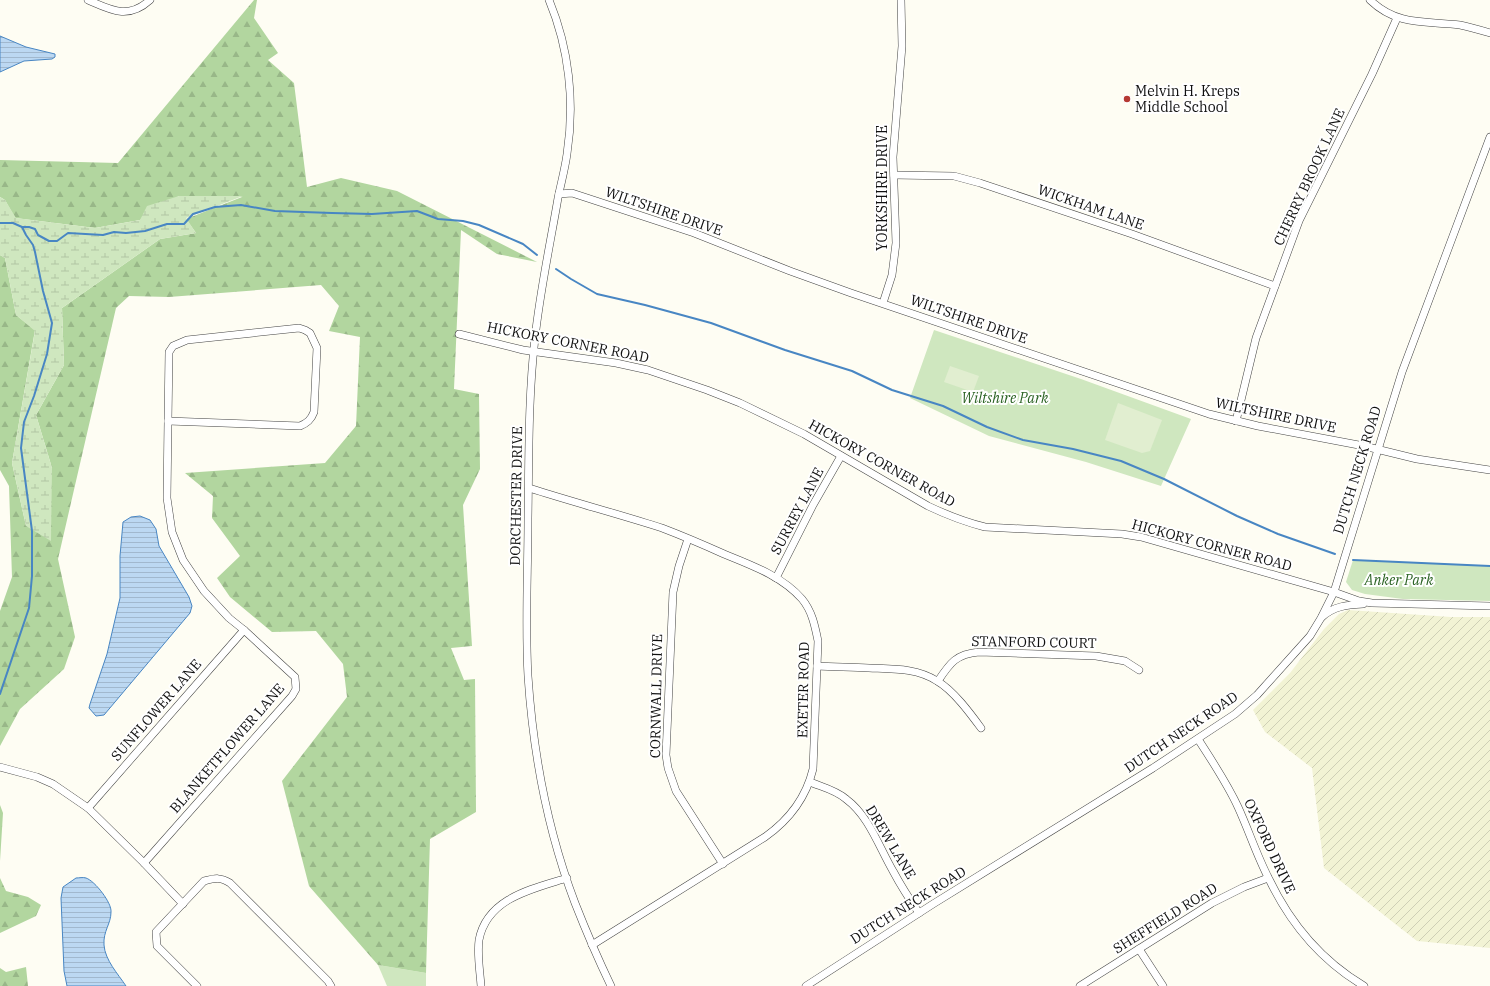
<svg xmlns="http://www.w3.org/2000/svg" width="1490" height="986" font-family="'IBM Plex Serif',serif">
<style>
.farmland{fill:url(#farmland-furrows)}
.green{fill:#cfe7bf}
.forest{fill:url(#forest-firs)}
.wetland{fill:url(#wetland-marsh)}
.pitch{fill:#e1eed0}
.water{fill:url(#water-rules);stroke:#4886c3}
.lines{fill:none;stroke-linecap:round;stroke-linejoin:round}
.stream{stroke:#4886c3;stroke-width:2}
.minor-casing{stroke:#434343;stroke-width:8}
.minor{stroke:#fff;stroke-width:7}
.poi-dot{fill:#b53932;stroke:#fff;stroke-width:1.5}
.labels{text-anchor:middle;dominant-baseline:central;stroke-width:4;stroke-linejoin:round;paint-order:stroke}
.poi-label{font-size:14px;fill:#101010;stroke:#fff;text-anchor:start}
.street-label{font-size:14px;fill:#101010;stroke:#fff}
.park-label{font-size:14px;font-style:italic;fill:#2b6324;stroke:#fff}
</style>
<defs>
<pattern id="farmland-furrows" width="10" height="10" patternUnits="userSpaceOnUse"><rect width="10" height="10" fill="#f2f3d4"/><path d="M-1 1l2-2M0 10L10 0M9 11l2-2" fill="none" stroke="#cecfb5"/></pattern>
<pattern id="forest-firs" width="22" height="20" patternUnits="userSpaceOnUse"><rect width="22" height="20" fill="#b2d69f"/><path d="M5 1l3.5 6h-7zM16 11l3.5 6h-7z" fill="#98b788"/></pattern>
<pattern id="wetland-marsh" width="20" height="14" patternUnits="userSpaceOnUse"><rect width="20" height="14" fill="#cfe7bf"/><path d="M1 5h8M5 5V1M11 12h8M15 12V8" fill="none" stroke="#b1c5a3"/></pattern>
<pattern id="water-rules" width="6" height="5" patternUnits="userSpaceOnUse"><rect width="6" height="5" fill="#bcd8f2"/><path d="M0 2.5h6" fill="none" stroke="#a1b8ce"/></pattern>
</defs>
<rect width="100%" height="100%" fill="#fefdf3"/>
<path class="farmland" d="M1348 610 1451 617H1490V948L1417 941 1324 868 1312 768 1265 732 1253 710 1290 673 1324 629 1339 614Z"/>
<g class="green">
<path d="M934 330 1081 379 1191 419 1161 486 1086 462 989 436 910 398Z"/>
<path d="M1353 560 1490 566V601L1403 599 1365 594 1352 590 1346 582Z"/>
<path d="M378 965 426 973V986H387Z"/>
</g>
<g class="forest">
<path d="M254 0H257L254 18 278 53 268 60 294 83 307 187 341 178 397 191 537 262 497 254 461 230 454 389 479 394 480 469 463 505 472 646 451 648 464 680 475 679 476 812 430 839 426 973 378 965 309 886 282 781 347 697 343 664 316 631 272 632 230 597 217 578 240 556 212 518 213 496 185 473 325 463 356 426 360 337 329 331 339 306 321 285 169 297 129 296 116 308 58 559 75 637 64 669 20 709 0 746V611L12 577 9 486 0 470V255L5 258 16 315 35 330 12 463 26 526 52 468 36 415 64 365 62 308 160 239 196 233 186 219 242 197 179 196 140 220 95 228 15 218 5 200 0 197V160L118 163Z"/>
<path d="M0 805 3 813 0 861Z"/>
<path d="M0 878 6 891 28 897 41 905 36 916 0 933Z"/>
<path d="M26 967 28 986H0V968L6 972Z"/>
</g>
<path class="wetland" d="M179 196H243L186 218 196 233 160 239 62 308 64 365 36 415 52 468 51 541 26 526 12 463 35 331 16 315 5 258 0 255V197L5 200 16 218 95 228 140 220 147 206Z"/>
<g class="pitch">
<path d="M950 366 979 376 973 392 944 382Z"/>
<path d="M1118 403 1162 420 1150 451 1142 453 1105 440Z"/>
</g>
<g class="water">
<path d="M0 36 26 47 55 54V57L52 59 24 61 0 72Z"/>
<path d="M140 516 150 520 156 529 159 546 189 597 192 606 190 613 104 715 96 716 89 708 90 704 107 654 120 598V556L123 522 131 517Z"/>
<path d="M76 878C79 878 83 877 86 878 95 881 112 903 111 912 111 924 103 931 104 945 105 960 118 974 126 986H67L64 971 61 898 63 887Z"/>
</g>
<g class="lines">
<g class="stream">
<path d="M0 223H13L22 227H29L35 229 38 235 49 241H57L68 233 103 235 114 232 126 233 145 231 167 224H184L193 214 215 207 241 205 275 211 332 213 372 214 417 211 438 219 463 221 479 225 523 244 537 255"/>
<path d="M556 269 571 279 597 294 645 305 711 323 785 350 852 371 892 390 943 406 987 427 1023 440 1073 449 1121 461 1164 479 1237 516 1278 534 1335 554"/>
<path d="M1353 560 1490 566"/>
<path d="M0 694 29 608 32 576V531L21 448 24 422 34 396 47 354 52 323 43 291 35 252 33 245 26 235 22 227"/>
</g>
<g class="minor-casing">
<g id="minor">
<path d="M88 0C111 10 128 20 150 0"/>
<path d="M549 0C569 48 575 102 567 154 565 169 561 183 558 198 550 245 540 291 535 338 528 398 529 459 528 519 528 571 525 624 528 676 533 751 548 832 575 903 586 931 598 959 611 986"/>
<path d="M1370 0C1397 26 1425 21 1460 25 1470 27 1480 30 1490 33"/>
<path d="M894 175 954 176 980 183 1132 234 1275 286"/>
<path d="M559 194 572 193 694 233 790 271 851 293 1209 414 1258 426 1364 446 1417 459 1490 470"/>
<path d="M883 303 892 275 896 243 893 157 902 46 901 0"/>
<path d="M299 328 305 330 310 333 317 348 314 412C311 420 307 423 300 426L168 421 169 352 173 346 187 340Z"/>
<path d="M459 334 523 350 616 363 648 370 707 390 740 403 804 434 928 506C947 515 965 522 985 527L1122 534 1141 537 1334 592 1359 601 1372 603 1490 606"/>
<path d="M1236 421 1256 338 1299 221 1372 74 1397 18"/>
<path d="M529 488C573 502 618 514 662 528 683 536 704 545 724 554 751 565 782 576 802 599 812 611 815 626 818 641L813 769C806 798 789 820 765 837L592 945"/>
<path d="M688 539 679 566 673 592 666 755 668 768 676 791 723 864"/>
<path d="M776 578 813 505 841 456"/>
<path d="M1322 617C1334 606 1347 605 1363 604"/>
<path d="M817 666C835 667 852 667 869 668 893 669 917 668 937 681 953 690 970 713 981 728"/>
<path d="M938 681C950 663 956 654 979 652L1096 656 1125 661 1139 670"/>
<path d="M1198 739C1212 761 1227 783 1238 807 1249 831 1257 856 1269 879 1290 923 1322 961 1364 986"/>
<path d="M0 767 37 777 53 784 88 808 144 863 183 904"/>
<path d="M810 782C822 787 836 790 846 799 869 816 879 847 893 871 901 886 910 900 919 913"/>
<path d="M88 808 244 630"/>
<path d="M144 863 292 696 296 689 295 677 244 630 229 618 204 591 183 560 172 532 167 498 168 421"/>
<path d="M1139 949 1163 986"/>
<path d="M197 986 157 946 156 932 204 881C216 878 220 877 230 883L328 981 331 986"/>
<path d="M481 986C480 971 477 955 479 940 487 898 532 889 567 878"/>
<path d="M806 986 933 904 1153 768 1235 714 1257 695 1310 636 1321 618 1334 592 1402 372 1490 137"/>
<path d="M1080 986 1212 903 1244 887 1268 878"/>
</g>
</g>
<use href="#minor" class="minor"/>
</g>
<circle class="poi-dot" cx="1127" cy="99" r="4"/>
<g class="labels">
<g class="poi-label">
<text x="1135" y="91">Melvin H. Kreps<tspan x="1135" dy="16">Middle School</tspan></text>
</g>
<g class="street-label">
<text transform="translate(1309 177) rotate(-65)">CHERRY BROOK LANE</text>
<text transform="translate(882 188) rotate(-90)">YORKSHIRE DRIVE</text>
<text transform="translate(1091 207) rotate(19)">WICKHAM LANE</text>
<text transform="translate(664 211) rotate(19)">WILTSHIRE DRIVE</text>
<text transform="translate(969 319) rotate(19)">WILTSHIRE DRIVE</text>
<text transform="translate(568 342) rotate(11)">HICKORY CORNER ROAD</text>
<text transform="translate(1276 415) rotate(12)">WILTSHIRE DRIVE</text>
<text transform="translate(882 463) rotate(29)">HICKORY CORNER ROAD</text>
<text transform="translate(1357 470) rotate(-73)">DUTCH NECK ROAD</text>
<text transform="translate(516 496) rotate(-89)">DORCHESTER DRIVE</text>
<text transform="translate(797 511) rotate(-62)">SURREY LANE</text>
<text transform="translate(1212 545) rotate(15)">HICKORY CORNER ROAD</text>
<text transform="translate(1034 642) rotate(1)">STANFORD COURT</text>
<text transform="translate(803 690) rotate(-89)">EXETER ROAD</text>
<text transform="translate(656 696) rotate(-89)">CORNWALL DRIVE</text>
<text transform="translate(156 710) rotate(-49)">SUNFLOWER LANE</text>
<text transform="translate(1181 732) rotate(-34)">DUTCH NECK ROAD</text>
<text transform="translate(227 748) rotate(-49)">BLANKETFLOWER LANE</text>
<text transform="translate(891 842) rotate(59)">DREW LANE</text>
<text transform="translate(1270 846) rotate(65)">OXFORD DRIVE</text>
<text transform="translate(908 905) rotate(-32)">DUTCH NECK ROAD</text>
<text transform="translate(1165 918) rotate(-32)">SHEFFIELD ROAD</text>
</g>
<g class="park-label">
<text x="1005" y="398">Wiltshire Park</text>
<text x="1399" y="580">Anker Park</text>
</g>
</g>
</svg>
